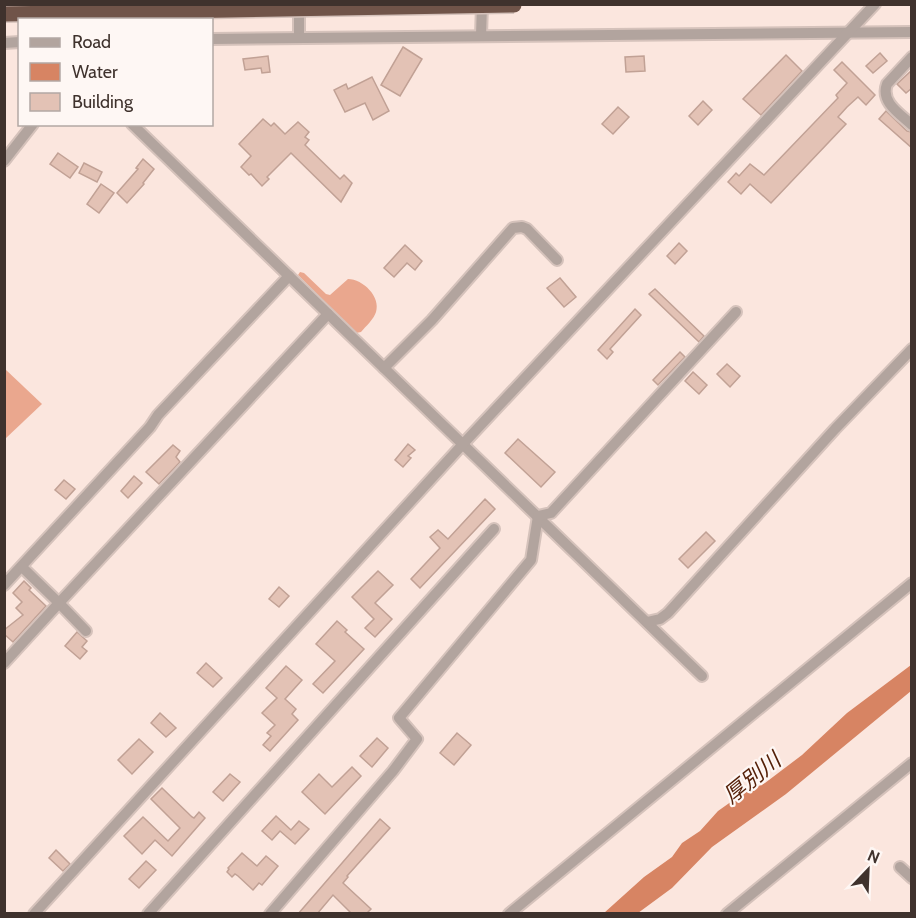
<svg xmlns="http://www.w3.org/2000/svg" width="916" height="918" font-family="Cabin,'Noto Sans JP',sans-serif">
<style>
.green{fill:#eaa78e}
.water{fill:#d78463}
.building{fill:#e3c2b5;stroke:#c1a195;stroke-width:1.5}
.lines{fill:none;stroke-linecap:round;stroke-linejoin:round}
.minor-casing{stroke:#d5c2bb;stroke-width:14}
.minor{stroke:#b2a49e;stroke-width:10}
.highway-bridge-casing{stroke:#d5c2bb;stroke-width:18;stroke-linecap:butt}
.highway-bridge{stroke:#705449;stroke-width:15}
.labels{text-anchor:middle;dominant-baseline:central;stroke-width:4.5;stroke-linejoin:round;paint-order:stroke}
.water-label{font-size:22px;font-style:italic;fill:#552008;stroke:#fef7f4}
</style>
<rect width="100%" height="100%" fill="#fbe6de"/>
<g class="green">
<path d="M300 272 304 273 326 294 330 295 348 279C363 279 381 297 376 312 374 319 366 326 361 332L356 333 298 275Z"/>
<path d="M5 369 42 404 5 439H4Z"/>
</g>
<path class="water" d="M911 665V691L786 794 712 847 672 888 638 913H604L644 877 672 857 682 843 700 831 718 811 742 794 765 783 802 755 847 713Z"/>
<g class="building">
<path d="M403 47 422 59 400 96 381 85Z"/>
<path d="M880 53 887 61 873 73 866 66Z"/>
<path d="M786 55 802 71 761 115 743 99Z"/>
<path d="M268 56 270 72 262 73 261 68 245 70 243 59Z"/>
<path d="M644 56 645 71 626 72 625 57Z"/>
<path d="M842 62 875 95 866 105 858 97 847 107 838 117 846 124 771 203 750 184 741 194 728 182 736 173 739 176 750 164 764 175 838 98 836 95 847 83 834 70Z"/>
<path d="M912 70V88L906 93 897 84Z"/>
<path d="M372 77 389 111 373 120 365 103 345 112 334 90 346 84 348 89Z"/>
<path d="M703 101 712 110 698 125 689 116Z"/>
<path d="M618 107 629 117 613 134 602 124Z"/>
<path d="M886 111 907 131 912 132V148L879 119Z"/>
<path d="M263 119 271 126 274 123 285 134 298 122 309 132 305 137 309 140 305 145 340 179 344 175 352 183 341 202 291 153 267 177 269 179 262 186 251 174 249 175 241 167 251 156 239 144Z"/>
<path d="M58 153 78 167 70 178 50 164Z"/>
<path d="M143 159 154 169 143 183 144 184 127 203 117 193 138 169 136 168Z"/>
<path d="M84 163 102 172 97 182 79 173Z"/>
<path d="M101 184 114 193 99 213 87 204Z"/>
<path d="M679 243 687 251 675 264 667 256Z"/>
<path d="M405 245 422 261 415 270 407 263 394 277 384 268Z"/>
<path d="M560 278 576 297 564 307 547 288Z"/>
<path d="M655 289 704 336 699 342 649 294Z"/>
<path d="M635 309 641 315 610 349 613 352 607 359 598 350Z"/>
<path d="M680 352 685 357 658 385 653 380Z"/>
<path d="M727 364 740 376 730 387 717 374Z"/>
<path d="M693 372 707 385 699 394 685 381Z"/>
<path d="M518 439 555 472 541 487 505 453Z"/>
<path d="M408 444 415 450 408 456 411 458 403 467 395 460Z"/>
<path d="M173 445 180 451 176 457 180 462 159 484 146 472Z"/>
<path d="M134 476 142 483 128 498 121 491Z"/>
<path d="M64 480 75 489 66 499 55 490Z"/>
<path d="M485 499 495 509 420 588 411 579 440 548 430 537 438 530 448 539Z"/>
<path d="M706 532 715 541 688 568 679 559Z"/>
<path d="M378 571 393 585 375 603 392 619 375 637 365 628 374 619 352 597Z"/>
<path d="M24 581 31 588 29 590 46 606 13 642 4 634V630L23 615 16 608 22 602 13 593Z"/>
<path d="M279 587 289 596 279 607 269 599Z"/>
<path d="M337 621 347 630 345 632 364 649 323 693 313 684 335 661 316 644Z"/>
<path d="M77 632 87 641 82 647 87 651 80 659 65 646Z"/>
<path d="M206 663 222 678 213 687 197 673Z"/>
<path d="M286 666 302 680 285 699 296 709 292 714 298 720 270 751 263 745 271 736 267 733 275 725 262 713 277 698 266 688Z"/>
<path d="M160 713 176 728 166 737 151 723Z"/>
<path d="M457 733 471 745 454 765 440 753Z"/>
<path d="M377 738 388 748 372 767 360 756Z"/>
<path d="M139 739 153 752 132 774 118 760Z"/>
<path d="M352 767 361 776 325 814 302 792 319 774 332 787Z"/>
<path d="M230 774 240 782 223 801 213 792Z"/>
<path d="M162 788 192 817 194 818 199 812 205 818 172 856 155 840 142 854 124 836 143 817 168 841 180 828 151 799Z"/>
<path d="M276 816 291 830 299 821 309 829 295 844 280 831 272 840 262 831Z"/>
<path d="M380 819 390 828 347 876 348 877 343 883 371 909 366 914H352L333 895 317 914H298Z"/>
<path d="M56 850 70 864 63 871 49 858Z"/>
<path d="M242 853 257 866 266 856 278 866 262 885 259 883 253 890 238 876 235 874 232 877 227 872 229 869 228 868Z"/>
<path d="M146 861 156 870 139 888 129 879Z"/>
</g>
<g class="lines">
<g class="minor-casing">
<g id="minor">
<path d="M481 36 482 4"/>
<path d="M299 38V4"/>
<path d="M212 39 912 32"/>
<path d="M4 43 20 42"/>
<path d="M912 57 887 84C880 102 900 114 912 125"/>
<path d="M132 124 702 676"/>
<path d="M4 161 33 124"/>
<path d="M384 368 432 320 513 228 522 227 527 229 557 260"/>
<path d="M4 585 150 427 158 415 289 276"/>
<path d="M647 622 660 619 668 613 835 429 912 349"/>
<path d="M86 631 59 603 328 314"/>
<path d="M4 663 59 603 22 567"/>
<path d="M900 867 912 878"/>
<path d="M34 914 463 444 875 4"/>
<path d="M148 914 494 529"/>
<path d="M270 914 393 771 417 739 399 718 531 560 538 516 551 513 736 312"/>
<path d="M509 914 912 583"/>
<path d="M727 914 912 763"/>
</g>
</g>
<use href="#minor" class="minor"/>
<g class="highway-bridge-casing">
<path id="highway-bridge" d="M4 14 514 5"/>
</g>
<use href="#highway-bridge" class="highway-bridge"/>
</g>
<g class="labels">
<g class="water-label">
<text transform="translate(752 778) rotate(-39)">厚別川</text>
</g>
</g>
<rect width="916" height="918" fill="none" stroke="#3f322d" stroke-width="12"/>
<rect x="18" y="18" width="195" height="108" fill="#fef7f4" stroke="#b2a8a4" stroke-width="1.5"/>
<rect x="30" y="38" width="30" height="9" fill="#b2a49e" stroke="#b2a8a4" stroke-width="1.5"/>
<text x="72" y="48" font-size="18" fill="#3f322d">Road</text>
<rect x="30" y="63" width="30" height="18" fill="#d78463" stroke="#b2a8a4" stroke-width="1.5"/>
<text x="72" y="78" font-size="18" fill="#3f322d">Water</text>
<rect x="30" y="93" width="30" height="18" fill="#e3c2b5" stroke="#b2a8a4" stroke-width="1.5"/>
<text x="72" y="108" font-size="18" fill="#3f322d">Building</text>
<g transform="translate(868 870) rotate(23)" stroke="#fef7f4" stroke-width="4.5" paint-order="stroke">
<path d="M0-4.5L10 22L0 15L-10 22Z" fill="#3f322d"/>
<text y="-9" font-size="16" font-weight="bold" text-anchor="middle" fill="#3f322d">N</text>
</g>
</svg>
